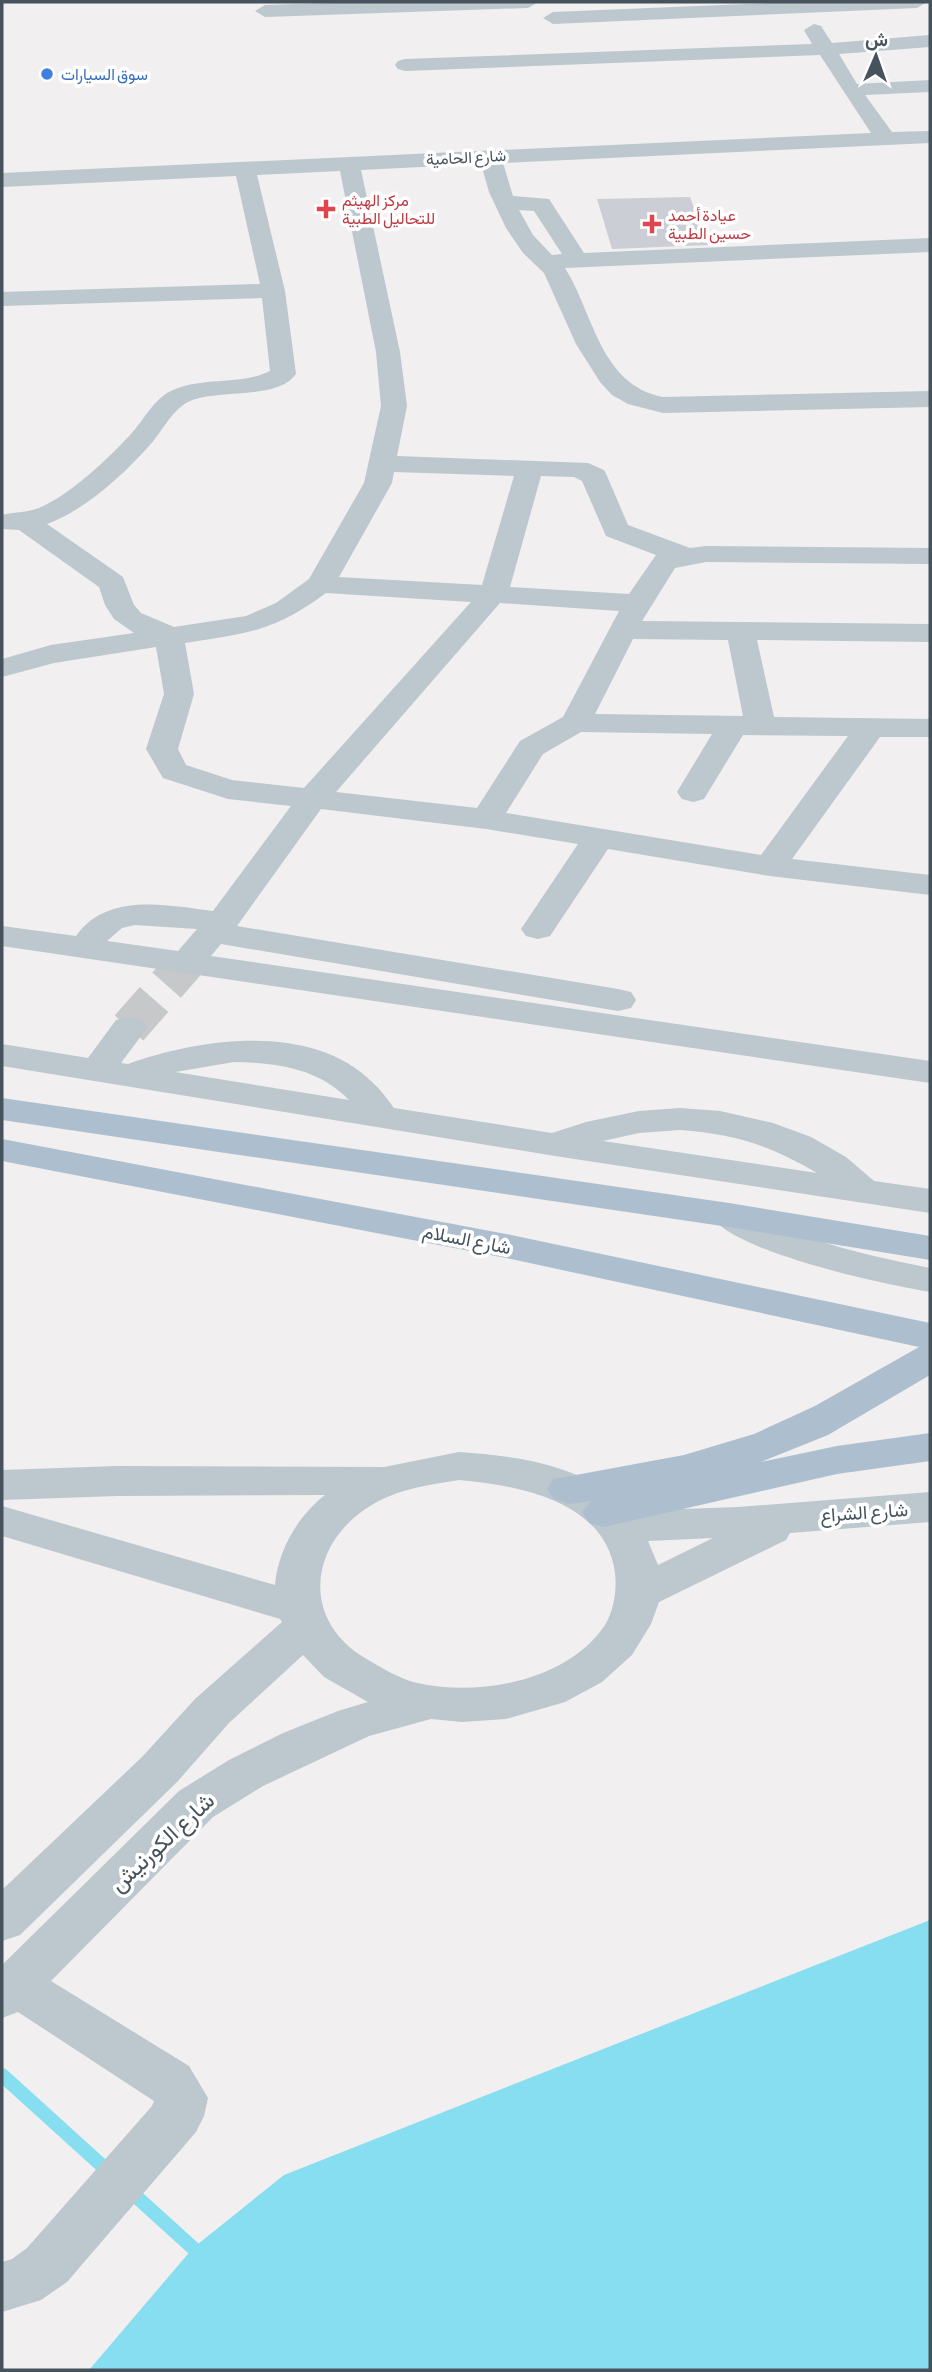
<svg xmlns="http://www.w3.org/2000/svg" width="932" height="2372" font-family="'Asap Condensed',Vazirmatn,sans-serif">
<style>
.water{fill:#86def0}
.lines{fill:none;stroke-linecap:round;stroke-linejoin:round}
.stream{stroke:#86def0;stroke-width:14}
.building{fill:#cbced4}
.minor-tunnel{stroke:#c6c8ca;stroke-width:38;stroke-dasharray:38 19;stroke-linecap:butt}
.minor{fill:#bcc7ce;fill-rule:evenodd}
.major{fill:#adbfcf;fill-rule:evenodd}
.shop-dot{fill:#3f7fe0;stroke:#fff;stroke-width:2.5}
.health-dot{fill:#e0444e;stroke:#fff;stroke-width:2.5}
.labels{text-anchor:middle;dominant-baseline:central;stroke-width:7;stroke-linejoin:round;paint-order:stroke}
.far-shop-label{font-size:16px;fill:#366cbe;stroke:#fff;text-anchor:start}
.far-street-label{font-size:16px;fill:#46535d;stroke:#fff}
.far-health-label{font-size:16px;fill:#be3a42;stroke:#fff;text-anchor:start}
.street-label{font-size:19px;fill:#46535d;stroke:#fff}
.near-street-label{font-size:23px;fill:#46535d;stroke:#fff}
</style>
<rect width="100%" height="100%" fill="#f1efef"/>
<path class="water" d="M930 1920V2370H89L193 2248 284 2175Z"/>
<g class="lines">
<g class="stream">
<path d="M2 2075 109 2172"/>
<path d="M129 2190 193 2248"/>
</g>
</g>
<path class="building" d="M690 197 708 245 612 249 597 199Z"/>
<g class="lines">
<path class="minor-tunnel" d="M129 1028 186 963"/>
<g class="minor">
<path d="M366 2H538L528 8 265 17 255 11 265 5Z"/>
<path d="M791 2H927L917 8 553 24 543 18 553 12Z"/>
<path d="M814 24 821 26 832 43 930 35V47L839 54 857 84 930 80V92L865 95 892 132 930 131V143L503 163 513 196 549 199 584 253 930 238V252L565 268C594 314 600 385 663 397L930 391V407L663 413 628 404 612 395 600 382 576 344 544 273 523 253 506 228 489 192 481 164 361 170 400 352 407 406 397 456 588 463 604 470 607 476 628 525 690 548 706 546 930 548V564L706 562 675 568 642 621 930 624V642L757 640 774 717 930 719V737H880L792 859 930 875V895L770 876 608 849 550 936 538 939 526 936 521 929 578 844 486 829 321 809 237 926 618 989 631 992 636 1000 631 1008 618 1011 221 944 211 956 930 1061V1083L2 946V926L76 936C107 892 166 905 213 911L291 806 228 799 163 778 146 749 164 694 156 647 54 663 2 677V659L51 645 134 633 114 619 105 605 99 587 19 530 2 529V515C14 512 26 513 39 508 70 495 108 459 131 434 144 420 153 400 171 391 202 376 240 386 270 371L262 298 2 306V292L260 284 236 176 2 187V173L871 133 820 55 405 71 398 69 395 65 398 61 405 59 812 44 804 30ZM340 171 376 352 381 406 364 483 309 579 276 603 246 616 174 627 141 613 134 605 123 577 47 524C85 510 122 476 149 446 162 432 171 411 188 402 217 388 277 401 296 374L285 291 257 175ZM519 210 534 211 562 254 552 255 533 235ZM394 472 514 476 482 585 339 577 392 483ZM541 476 574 477 582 481 606 536 656 555 629 594 510 587ZM326 593 471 602 304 788 232 780 186 765 178 749 194 694 185 643C248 633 273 632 326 593ZM500 603 619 611 563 717 520 741 477 808 336 792ZM633 639 728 640 743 716 595 714ZM581 732 712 734 677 792 682 799 693 802 704 799 743 735 848 736 761 855 506 813 543 754ZM135 925 197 929 178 951 107 941 122 928Z"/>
<path d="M129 1017 142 1020 147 1028 121 1063 128 1064C201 1038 312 1022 373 1083 381 1090 387 1099 394 1108L552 1133 586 1122 639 1111 680 1108 720 1111 773 1123 811 1137 846 1157 874 1181 930 1189V1213L555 1156 2 1066V1044L88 1058 116 1020ZM234 1062C276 1063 318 1068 349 1100L175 1072ZM680 1130C735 1134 769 1145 817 1173L603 1141 639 1133Z"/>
<path d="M729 1203C758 1211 785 1229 814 1239 852 1252 891 1260 930 1268V1292C883 1284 735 1253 710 1215L715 1207Z"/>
<path d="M459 1452C516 1456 589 1465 628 1511L738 1507 930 1492V1522L790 1533 786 1540 659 1602 651 1624 632 1655 602 1682 565 1702 506 1719 462 1722 431 1719 369 1736 263 1786 213 1817 51 1981 189 2066 208 2098 204 2116 196 2132 67 2282 41 2300 2 2312V2262L12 2259 27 2248 152 2106 154 2101 18 2012 2 2018V1965L179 1791 229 1760 283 1733 338 1711 368 1702 324 1677 303 1655 229 1723 177 1782 20 1935 2 1941V1890L143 1756 195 1699 282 1622 280 1619 2 1536V1506L275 1585C278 1550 298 1516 325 1495L117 1496 2 1500V1470L117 1466 384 1467ZM459 1480C518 1485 606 1501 615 1573 617 1590 614 1610 605 1625 568 1681 479 1697 417 1683 398 1678 382 1668 365 1658 303 1621 308 1549 364 1510 392 1490 426 1485 459 1480ZM713 1538 658 1565 648 1541Z"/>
</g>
<g class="major">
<path d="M2 1098 729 1203 930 1236V1260L729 1227 2 1120Z"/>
<path d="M2 1139 511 1235 930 1323V1375L828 1435 761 1462 837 1446 930 1433V1461L837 1474 604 1527 589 1523 582 1512 591 1501 569 1504 554 1499 547 1489 554 1479 684 1455 754 1434 815 1406 919 1347 511 1259 2 1161Z"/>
</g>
</g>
<circle class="shop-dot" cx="47" cy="74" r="7"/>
<g class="health-dot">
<path d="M322.5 198.5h7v7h7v7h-7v7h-7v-7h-7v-7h7z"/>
<path d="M648.5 213.5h7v7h7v7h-7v7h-7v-7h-7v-7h7z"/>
</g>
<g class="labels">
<g class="far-shop-label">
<text x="61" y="74">سوق السيارات</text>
</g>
<g class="far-street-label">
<text transform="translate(466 157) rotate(-3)">شارع الحامية</text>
</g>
<g class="far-health-label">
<text x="342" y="200">مركز الهيثم<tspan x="342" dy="18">للتحاليل الطبية</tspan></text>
<text x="668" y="215">عيادة أحمد<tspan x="668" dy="18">حسين الطبية</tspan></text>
</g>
<g class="street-label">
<text transform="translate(467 1239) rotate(11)">شارع السلام</text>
<text transform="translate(864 1512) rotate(-4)">شارع الشراع</text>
</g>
<g class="near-street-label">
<text transform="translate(162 1842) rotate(-43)">شارع الكورنيش</text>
</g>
</g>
<rect width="932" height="2372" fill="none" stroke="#46535d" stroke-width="7"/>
<g transform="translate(876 56) rotate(2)" stroke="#ffffff" stroke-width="5" paint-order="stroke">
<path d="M0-5L12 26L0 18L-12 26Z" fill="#46535d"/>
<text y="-10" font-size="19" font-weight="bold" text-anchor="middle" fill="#46535d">ش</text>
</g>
</svg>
